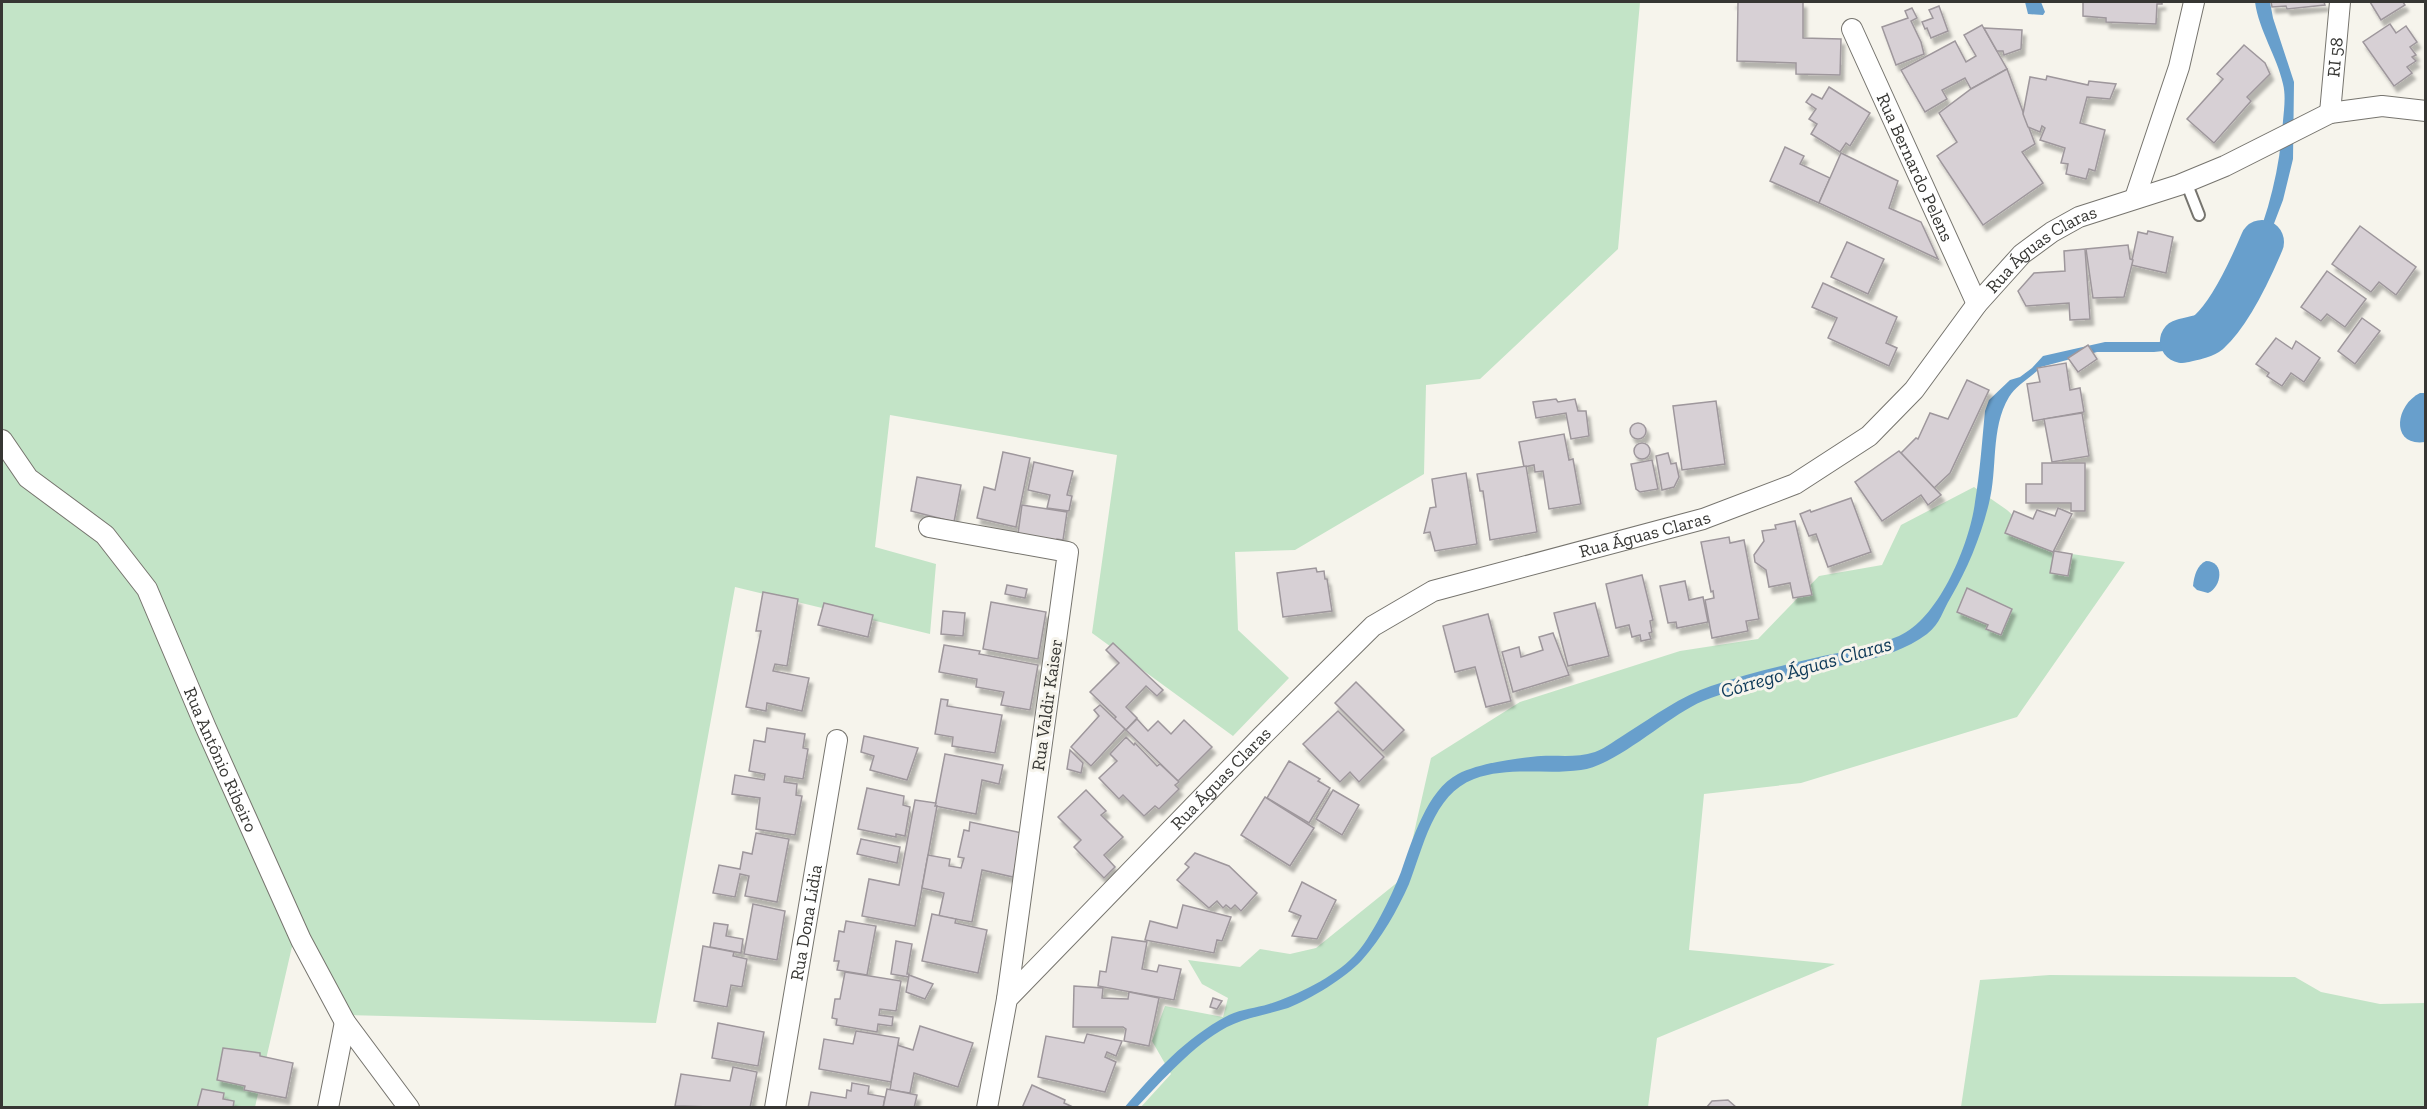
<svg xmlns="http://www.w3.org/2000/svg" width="2427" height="1109" font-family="'Zilla Slab',serif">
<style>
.green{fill:#c3e4c7}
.water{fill:#689fcc}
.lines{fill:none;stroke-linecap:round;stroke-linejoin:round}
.river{stroke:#689fcc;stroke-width:44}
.building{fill:#d7d0d5;stroke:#9e979c;stroke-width:1.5;filter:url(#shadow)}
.lane-casing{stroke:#76746e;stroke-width:14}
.street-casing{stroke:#76746e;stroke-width:22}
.lane{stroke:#fff;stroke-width:10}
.street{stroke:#fff;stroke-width:20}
.labels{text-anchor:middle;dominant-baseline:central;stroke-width:6;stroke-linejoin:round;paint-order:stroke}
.street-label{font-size:18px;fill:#363633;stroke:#f6f4ec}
.water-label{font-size:20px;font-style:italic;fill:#0f3a59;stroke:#f6f4ec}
</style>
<defs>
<filter id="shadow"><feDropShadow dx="3.5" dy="6" stdDeviation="1.5" flood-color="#0004"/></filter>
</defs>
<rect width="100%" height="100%" fill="#f6f4ec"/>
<g class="green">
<path d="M2 2H1640L1618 249 1480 379 1426 385 1424 474 1295 550 1235 552 1238 630 1289 678 1233 736 1092 633 1117 455 890 415 875 547 936 564 930 634 735 587 656 1023 346 1015 297 925 255 1107 2 1108Z"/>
<path d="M1974 487 2007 510 2052 551 2125 562 2017 717 1801 783 1704 794 1689 950 1835 964 1657 1038 1648 1107 1140 1108 1171 1074 1152 1041 1165 1006 1223 1017 1228 998 1202 984 1188 960 1240 967 1260 949 1290 954 1316 948 1404 877 1431 758 1520 702 1680 651 1758 639 1819 576 1882 565 1901 525Z"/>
<path d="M2050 975 2295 977 2321 992 2380 1004 2425 1003V1107H1961L1980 980Z"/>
</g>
<g class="water">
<path d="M2025 2H2041L2045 12 2043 15 2028 14Z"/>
<path d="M2255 2H2270L2273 18 2294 82 2293 159 2283 200 2257 268 2238 300 2234 288C2263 236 2279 180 2283 121 2284 109 2286 96 2283 84 2277 56 2259 31 2255 2Z"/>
<path d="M2226 301 2230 312 2208 338 2173 350 2154 352H2097L2037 368V371C2028 379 2015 387 2009 397 1990 429 1998 469 1989 503 1981 536 1968 568 1951 597 1942 611 1941 623 1927 634 1887 664 1829 665 1782 677 1756 684 1728 691 1703 701 1667 716 1618 765 1581 770 1547 775 1508 766 1474 779 1433 794 1423 849 1409 884 1397 911 1381 939 1362 960 1347 977 1309 1000 1288 1008 1268 1014 1245 1018 1227 1027 1192 1046 1164 1079 1137 1107L1124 1108C1155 1072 1186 1037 1229 1015 1242 1009 1256 1008 1269 1004 1297 995 1333 978 1354 956 1371 939 1392 895 1401 872 1412 841 1427 790 1458 774 1479 763 1518 758 1541 756 1560 755 1577 758 1595 752 1606 748 1617 739 1627 733 1654 716 1681 696 1711 686 1748 673 1785 665 1823 656 1849 651 1875 646 1899 636 1939 619 1970 543 1975 502 1980 472 1982 442 1985 411L1989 400 2010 380 2020 377 2032 368 2043 356 2105 342H2159L2202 329Z"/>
<path d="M2420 393H2425V442C2391 447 2394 406 2420 393Z"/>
<path d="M2206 561C2225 561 2222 587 2208 593L2197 590 2193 586C2194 576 2197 565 2206 561Z"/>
</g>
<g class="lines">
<path class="river" d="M2182 341C2190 339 2203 337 2209 332 2231 312 2251 268 2262 242"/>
</g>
<g class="building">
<path d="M1732 2H1803V38L1841 39 1840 75 1796 74V63L1737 61 1738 2Z"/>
<path d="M2083 2H2162V4H2157L2156 24 2106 22V18L2083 16Z"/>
<path d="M2271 2H2324L2325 5 2287 9 2286 6 2272 7Z"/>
<path d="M2370 2H2403L2405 5 2381 20Z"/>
<path d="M1939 6 1948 31 1931 38 1927 28 1925 29 1922 22 1933 18 1929 10Z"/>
<path d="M1912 8 1917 18 1911 21 1921 42 1924 54 1896 65 1882 27 1908 18 1905 11Z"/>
<path d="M2390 24 2396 33 2406 26 2417 42 2410 47 2416 55 2412 57 2416 61 2407 67 2412 73 2394 86 2363 42Z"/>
<path d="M1982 25 2007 69 1971 89 1965 78 1942 90 1947 99 1925 112 1901 70 1955 41 1966 62 1976 56 1964 35Z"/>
<path d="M1984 28 2022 30 2021 49 2004 55 2003 51H1997Z"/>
<path d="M2244 45 2265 63 2270 74 2247 97 2251 101 2214 143 2187 119 2223 79 2217 74Z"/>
<path d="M2007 69 2035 144 2022 152 2043 183 1983 225 1937 156 1957 142 1939 113 1971 89Z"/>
<path d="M2047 76 2088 85 2089 81 2116 84 2110 99 2087 97 2080 123 2105 130 2095 171 2089 169 2086 179 2066 174 2068 164 2061 163 2065 148 2040 140 2045 128 2042 126 2040 132 2028 127 2023 114 2030 77 2046 80Z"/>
<path d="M1829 87 1870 113 1850 146 1846 143 1840 152 1811 134 1817 124 1809 119 1816 109 1806 102 1812 94 1822 99Z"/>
<path d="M1785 147 1804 156 1800 164 1830 178 1819 203 1770 181Z"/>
<path d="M1841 153 1898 181 1889 208 1921 222 1938 259 1819 203Z"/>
<path d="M2360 226 2416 267 2396 295 2379 282 2371 292 2332 264Z"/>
<path d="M2148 231 2173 237 2166 273 2131 265 2138 232 2147 234Z"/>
<path d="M1847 242 1884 259 1868 294 1831 277Z"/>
<path d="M2128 245 2130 259 2133 260 2124 297 2093 298 2086 249Z"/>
<path d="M2085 249 2090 319 2070 320 2069 303 2026 306 2018 291 2034 273 2065 271 2064 251Z"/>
<path d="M2327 271 2366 299 2345 327 2327 314 2321 321 2301 307Z"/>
<path d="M1823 283 1897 317 1886 343 1897 348 1889 366 1828 338 1837 318 1812 307Z"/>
<path d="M2362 318 2380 331 2355 364 2338 351Z"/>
<path d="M2276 338 2292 349 2296 341 2320 358 2304 382 2291 373 2282 386 2267 376 2269 373 2256 364Z"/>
<path d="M2088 345 2097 359 2078 372 2068 358Z"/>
<path d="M2066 363 2070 390 2080 388 2084 412 2033 421 2027 384 2040 382 2037 368Z"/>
<path d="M1967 380 1989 390 1950 473 1934 488 1901 453 1916 438 1918 439 1930 413 1948 419Z"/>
<path d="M1556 399 1558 402 1575 399 1578 411H1586L1589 436 1571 439 1566 413 1536 418 1533 402Z"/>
<path d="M1716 401 1725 464 1682 470 1673 406Z"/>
<path d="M2082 413 2089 456 2052 462 2044 419Z"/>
<circle cx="1638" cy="431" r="8"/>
<path d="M1564 434 1569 460 1573 459 1581 504 1549 509 1543 471 1535 472 1534 465 1524 467 1519 442Z"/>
<circle cx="1642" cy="451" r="8"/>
<path d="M1899 451 1941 495 1928 505 1921 495 1882 521 1855 482Z"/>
<path d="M1003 452 1030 458 1016 527 977 518 984 487 995 490Z"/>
<path d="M1668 453 1671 464 1676 463 1679 477 1674 487 1662 490 1656 456Z"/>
<path d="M1652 460 1658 489 1640 492 1636 489 1631 464Z"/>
<path d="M1034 462 1073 471 1067 495 1072 496 1069 511 1047 508 1050 495 1028 490Z"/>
<path d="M2042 463H2085V511H2071V503H2026V484H2042Z"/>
<path d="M1526 466 1537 532 1490 540 1483 491H1480L1477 474Z"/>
<path d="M1466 473 1477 544 1435 551 1430 532 1424 533 1430 508 1436 507 1432 479Z"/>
<path d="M917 477 961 485 954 522 911 511Z"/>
<path d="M1851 498 1871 552 1828 567 1816 534 1809 536 1800 514 1810 510 1811 512Z"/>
<path d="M1022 505 1067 512 1063 540 1057 539 1056 547 1017 541Z"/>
<path d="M2058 508 2072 514 2053 552 2005 533 2014 511 2033 519 2037 510 2055 516Z"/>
<path d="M1795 521 1812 595 1793 598 1790 583 1769 587 1766 570 1755 562 1754 555 1764 541 1762 531 1776 529 1775 525Z"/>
<path d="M1729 537 1730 543 1744 540 1759 619 1746 621 1748 631 1712 638 1705 600 1714 598 1713 591 1711 592 1701 542Z"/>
<path d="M2054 551 2072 554 2068 576 2050 573Z"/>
<path d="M1316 568 1317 572 1324 571 1325 579H1327L1332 611 1283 617 1277 573Z"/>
<path d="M1642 575 1653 620 1650 621 1652 632 1649 633 1651 639 1641 641 1640 635 1632 637 1629 625 1616 628 1606 584Z"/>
<path d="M1685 581 1689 600 1703 597 1708 622 1677 628 1676 622 1668 623 1660 586Z"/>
<path d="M1007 585 1027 589 1025 598 1005 594Z"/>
<path d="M1967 588 2012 609 2001 635 1986 629 1988 625 1957 612Z"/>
<path d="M763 592 798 599 787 666 775 664 773 671 809 678 802 711 767 703 766 711 746 707 761 631H756Z"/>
<path d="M991 602 1046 612 1038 659 983 649Z"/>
<path d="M824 603 873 615 868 637 818 625Z"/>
<path d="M1595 603 1609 656 1568 666 1554 613Z"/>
<path d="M943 611 965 613 963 636 941 634Z"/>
<path d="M1488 614 1511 701 1486 707 1475 667 1455 672 1443 626Z"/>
<path d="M1553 633 1569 675 1513 692 1502 652 1519 647 1521 657 1543 650 1539 637Z"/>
<path d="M1113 643 1163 690 1157 696 1146 686 1126 707 1137 718 1126 730 1114 719 1116 717 1090 692 1119 663 1106 650Z"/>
<path d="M944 645 980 651 979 654 1038 665 1030 710 1001 705 1004 692 976 687 977 679 939 672Z"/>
<path d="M1356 682 1404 730 1383 751 1335 703Z"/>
<path d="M941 699 948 700 947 706 1002 715 995 753 952 746 953 737 935 734Z"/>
<path d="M1100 705 1125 729 1091 766 1071 747 1099 716 1094 710Z"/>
<path d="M1338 711 1384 757 1359 782 1350 772 1340 782 1303 744Z"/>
<path d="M1137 719 1148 731 1158 721 1171 734 1184 720 1212 747 1178 781 1126 730Z"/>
<path d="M767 728 805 734 803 748 808 749 803 779 785 776 784 782 797 784 796 795 802 796 795 835 756 829 760 798 732 794 735 775 764 780 765 774 749 771 754 740 765 742Z"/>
<path d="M864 736 918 748 907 780 870 770 874 756 861 752Z"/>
<path d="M1126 737 1134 745 1135 743 1157 766 1160 764 1179 782 1175 785 1179 789 1159 809 1155 806 1144 816 1123 795 1119 799 1099 778 1117 761 1110 754Z"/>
<path d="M1070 750 1083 763 1081 773 1067 769Z"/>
<path d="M945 754 1003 765 999 784 982 780 976 814 935 806Z"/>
<path d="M1289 761 1320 779 1318 781 1330 788 1309 823 1267 798Z"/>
<path d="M867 788 904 796 903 805 910 807 905 836 896 834V837L858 829Z"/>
<path d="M1086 790 1106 811 1101 815 1123 837 1104 855 1115 867 1104 878 1074 847 1081 840 1058 817Z"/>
<path d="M1333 790 1359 805 1342 835 1316 819Z"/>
<path d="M1265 797 1314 828 1290 866 1241 835Z"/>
<path d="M915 800 936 803 935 806H937L915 926 862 916 869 879 899 885Z"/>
<path d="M970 822 1022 833 1013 877 982 870 972 922 939 916 944 893 922 888 928 855 950 859 949 866 961 868 964 858 958 857 964 830 969 831Z"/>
<path d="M756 833 789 839 777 902 745 896 749 876 740 874 735 897 713 893 719 865 740 869 743 852 752 854Z"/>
<path d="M861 839 900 847 897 863 857 854Z"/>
<path d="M1195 853 1229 866 1257 893 1241 911 1235 905 1231 909 1226 905 1223 908 1217 901 1209 908 1177 880 1189 867 1185 864Z"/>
<path d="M1302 882 1336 900 1317 939 1292 936 1301 916 1289 911Z"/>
<path d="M753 904 785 911 777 960 744 954Z"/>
<path d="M1183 905 1231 917 1222 941 1217 940 1214 953 1145 940 1150 921 1177 928Z"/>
<path d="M932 914 956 919 955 923 987 930 978 973 922 961Z"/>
<path d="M846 921 876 926 867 975 837 970 839 961H834L839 931 844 932Z"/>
<path d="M714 923 728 925 726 936 743 939 741 953 710 947Z"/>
<path d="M1112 937 1147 942 1142 969 1157 972 1159 965 1181 969 1174 1000 1098 986 1100 971 1106 972Z"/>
<path d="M896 941 912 944 907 974H909V977L891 974Z"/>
<path d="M703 946 734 952 733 956 747 959 742 987 731 985 727 1007 694 1001Z"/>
<path d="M845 972 901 981 896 1011 880 1009 879 1015 893 1017 892 1026 878 1024 877 1032 836 1025 837 1019 832 1018 835 999H840Z"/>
<path d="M909 975 933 984 925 999 906 992Z"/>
<path d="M1074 986 1103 988 1102 998 1128 999 1129 992 1159 998 1149 1046 1124 1041 1126 1029 1123 1027H1073Z"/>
<path d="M1213 998 1222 1001 1217 1009 1210 1007Z"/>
<path d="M718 1023 764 1032 758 1066 712 1058Z"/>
<path d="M920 1026 973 1043 958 1087 914 1073 910 1093 890 1090 897 1045 913 1050Z"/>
<path d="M856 1031 899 1038 891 1082 819 1069 824 1039 853 1044Z"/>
<path d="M1087 1034 1122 1041 1116 1056 1107 1052 1105 1057 1116 1062 1105 1092 1038 1077 1046 1036 1084 1043Z"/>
<path d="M223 1048 260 1053V1056L293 1063 286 1098 244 1090 245 1086 217 1080Z"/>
<path d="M733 1067 757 1072 750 1108 675 1106 681 1074 730 1081Z"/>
<path d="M852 1083 869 1086 868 1094 885 1097 883 1108H808L811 1092 846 1098 847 1090 851 1091Z"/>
<path d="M1032 1085 1065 1100 1064 1103 1075 1108H1022Z"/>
<path d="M202 1089 224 1093 223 1099 234 1101 233 1108H197Z"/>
<path d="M887 1089 917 1095 914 1108H883Z"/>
<path d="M1728 1100 1737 1108H1706L1712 1101Z"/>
</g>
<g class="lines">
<g class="lane-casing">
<path id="lane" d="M2186 182 2199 215"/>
</g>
<g class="street-casing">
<g id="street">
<path id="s1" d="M1852 29 1977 304"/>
<path id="s2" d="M2330 113 2340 2"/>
<path d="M2135 198 2179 67 2194 2"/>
<path id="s3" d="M2 440 28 478 105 535 147 589 206 728 301 940 345 1022 409 1108"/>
<path d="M929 527 1068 552 1007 999"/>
<path d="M328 1108 345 1022"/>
<path id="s4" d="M775 1108 837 740"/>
<path id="s5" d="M987 1108 1007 999 1261 737 1373 626 1433 591 1703 519 1795 484 1869 436 1914 390 1977 304 2022 254 2052 232 2079 217 2179 185 2225 166 2330 113 2382 106 2426 111"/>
</g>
</g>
<use href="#lane" class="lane"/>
<use href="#street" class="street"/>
</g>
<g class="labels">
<g class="street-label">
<text stroke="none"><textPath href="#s2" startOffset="56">RI 58</textPath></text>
<text stroke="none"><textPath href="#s1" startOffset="152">Rua Bernardo Pelens</textPath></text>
<text stroke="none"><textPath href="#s5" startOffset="1426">Rua Águas Claras</textPath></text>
<text stroke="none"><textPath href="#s5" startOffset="922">Rua Águas Claras</textPath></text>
<text transform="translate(1047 705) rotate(-82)">Rua Valdir Kaiser</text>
<text stroke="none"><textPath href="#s3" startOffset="396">Rua Antônio Ribeiro</textPath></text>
<text stroke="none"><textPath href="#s5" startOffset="418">Rua Águas Claras</textPath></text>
<text stroke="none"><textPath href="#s4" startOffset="188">Rua Dona Lidia</textPath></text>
</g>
<g class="water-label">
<text transform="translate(1806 667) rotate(-16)">Córrego Águas Claras</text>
</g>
</g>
<rect width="2427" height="1109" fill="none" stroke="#363633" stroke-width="6"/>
</svg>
